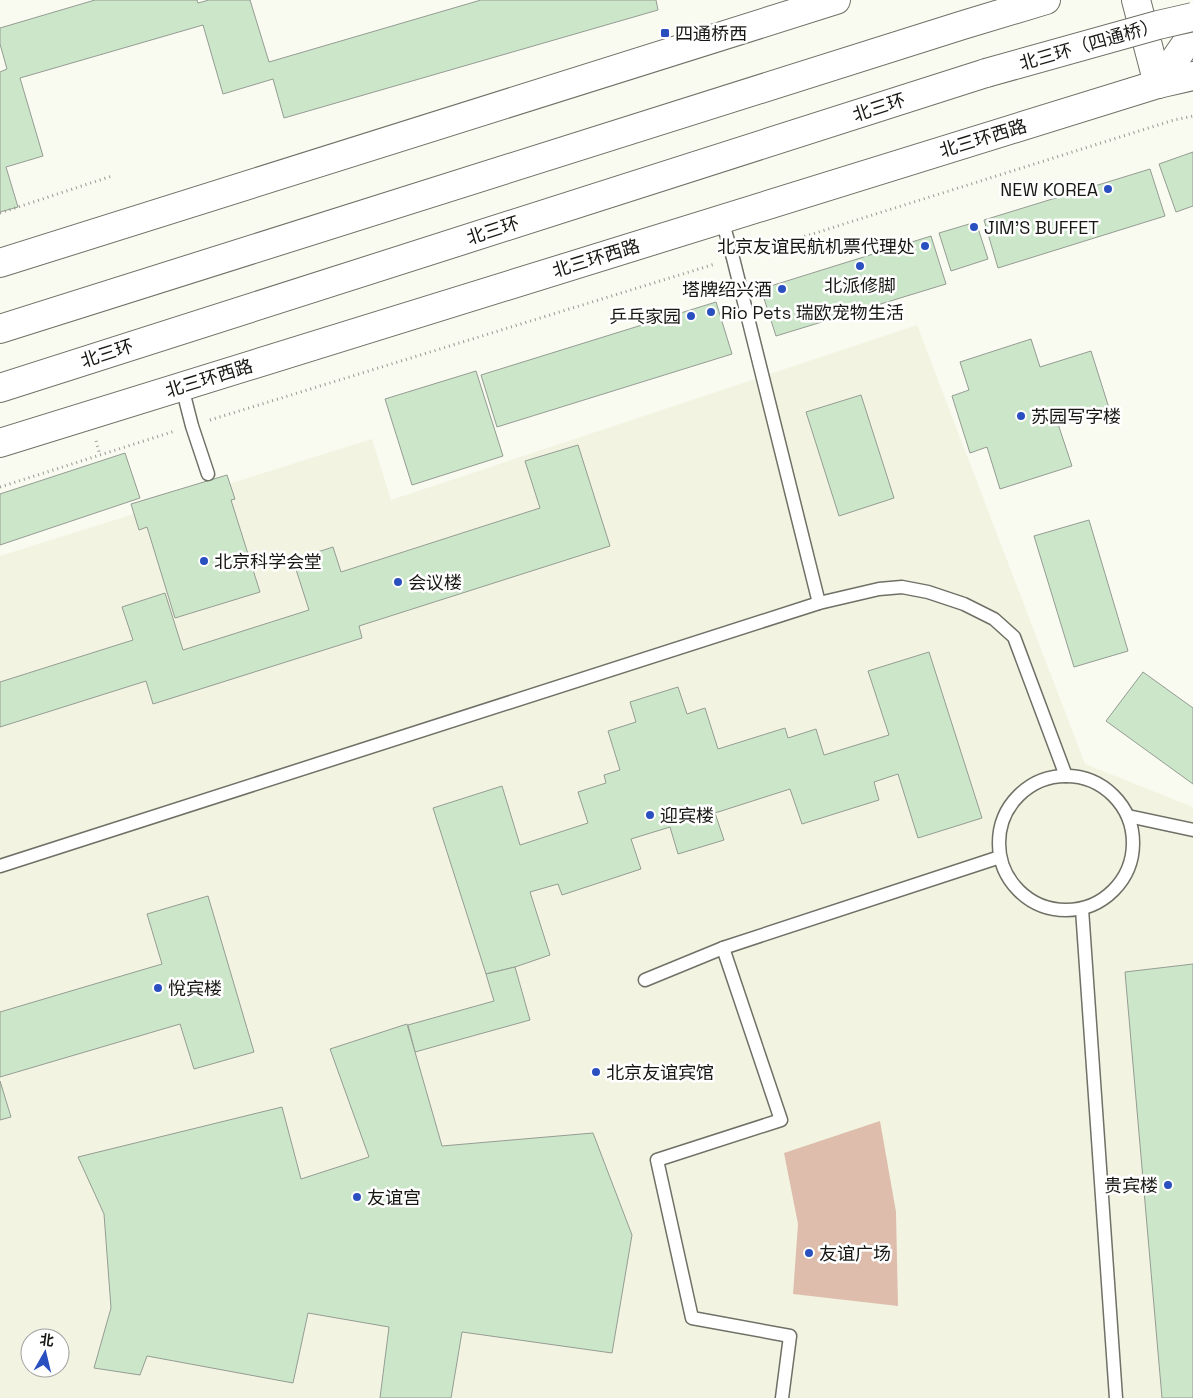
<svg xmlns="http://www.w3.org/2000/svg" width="1193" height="1398" font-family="'Space Grotesk','Noto Sans SC',sans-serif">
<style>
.built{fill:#f2f4e1;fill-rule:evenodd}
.green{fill:#debdac}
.building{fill:#cce6c9;stroke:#959c94}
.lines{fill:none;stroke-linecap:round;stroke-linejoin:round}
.service-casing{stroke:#6f7066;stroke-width:15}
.tertiary-casing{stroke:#6f7066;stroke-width:30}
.trunk-casing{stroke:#6f7066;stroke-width:30}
.path{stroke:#989992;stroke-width:3;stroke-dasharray:1 4;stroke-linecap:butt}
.service{stroke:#fff;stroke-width:12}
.tertiary{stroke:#fff;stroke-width:28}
.trunk{stroke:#fff;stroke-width:28}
.trunk-bridge-casing{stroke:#6f7066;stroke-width:30;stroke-linecap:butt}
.trunk-bridge{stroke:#fff;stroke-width:28}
.poi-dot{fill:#2a50c0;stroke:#fff;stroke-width:2}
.labels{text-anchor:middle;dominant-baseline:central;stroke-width:5;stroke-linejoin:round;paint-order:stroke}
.poi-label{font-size:18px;fill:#171713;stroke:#fff;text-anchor:start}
.street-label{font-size:18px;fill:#171713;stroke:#fff}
</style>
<rect width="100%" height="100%" fill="#f9faf0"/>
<path class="built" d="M917 325 1085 764 1193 807V1398H0V556L372 439 391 500ZM30 1338H60V1368H30Z"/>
<path class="green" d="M880 1121 896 1212 898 1306 793 1294 798 1224 784 1153Z"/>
<g class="building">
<path d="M95 0H197L198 3 209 0H250L269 62 481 0H656L658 10 284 118 273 79 223 94 203 25 20 78 43 156 6 167 18 207 0 212V72L7 69 0 44V28Z"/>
<path d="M1193 152V206L1176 212 1159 164Z"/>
<path d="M1150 169 1165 216 998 268 984 220Z"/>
<path d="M976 222 988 259 951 271 939 233Z"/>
<path d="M931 236 946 284 776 336 761 289Z"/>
<path d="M716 302 732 354 497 427 481 375Z"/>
<path d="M1031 339 1040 367 1091 351 1109 408 1058 424 1072 466 1000 489 987 447 970 453 952 396 969 390 960 362Z"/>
<path d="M476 371 503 456 412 485 385 399Z"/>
<path d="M861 395 894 498 839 516 806 412Z"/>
<path d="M578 445 610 546 359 626 362 638 153 704 146 681 0 727V682L133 640 122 607 165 593 183 650 309 610 293 560 333 547 341 572 540 508 525 461Z"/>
<path d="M125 453 140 498 0 545V494Z"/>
<path d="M227 475 235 499 231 500 260 592 175 618 147 527 139 530 131 504Z"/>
<path d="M1089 520 1128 651 1074 667 1034 536Z"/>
<path d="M929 652 982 818 918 838 898 774 874 782 879 800 802 824 790 789 715 813 724 840 678 854 670 827 631 839 641 869 562 895 558 884 530 892 550 955 515 967 486 974 433 808 502 786 520 845 588 823 578 792 606 783 604 775 620 770 608 731 636 722 630 702 678 687 687 714 705 708 718 749 785 728 788 738 816 729 824 755 889 735 868 671Z"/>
<path d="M1143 672 1193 708V784L1106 721Z"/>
<path d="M208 896 254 1052 194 1069 180 1024 0 1077V1012L162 964 147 914Z"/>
<path d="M1193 964V1398H1162L1125 972Z"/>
<path d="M515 967 530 1020 415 1052 408 1025 494 1001 486 974Z"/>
<path d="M407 1024 442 1146 593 1133 632 1235 612 1353 462 1332 451 1398H380L389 1327 308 1313 293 1383 147 1356 140 1375 94 1368 111 1308 104 1214 78 1157 282 1107 301 1179 369 1157 330 1049Z"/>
<path d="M0 1081 11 1117 0 1120Z"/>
</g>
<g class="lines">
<g class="service-casing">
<g id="service">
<path d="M722 220 733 258 819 603"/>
<path d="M182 387 192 426 208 474"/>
<circle cx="1066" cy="843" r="67"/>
<path d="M1128 816 1193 830"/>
<path d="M0 866 819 603 879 589 902 587 928 592 964 604 994 619 1014 637 1066 776"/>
<path d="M1082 909 1116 1398"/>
<path d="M645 980 723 948"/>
<path d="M782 1398 790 1336 692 1318 657 1160 781 1120 723 948 1000 857"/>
</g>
</g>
<g class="tertiary-casing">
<g id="tertiary">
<path d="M1136 0 1158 84"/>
<path d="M1158 84 1185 45 1193 42"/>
<path d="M0 263 836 0"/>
<path d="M0 443 1158 84 1193 76"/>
</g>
</g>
<g class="trunk-casing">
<g id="trunk">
<path d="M0 329 963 25 1046 0"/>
<path d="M0 388 986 73"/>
</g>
</g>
<g class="path">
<path d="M0 213 112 176"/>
<path d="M752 253 1174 120 1193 116"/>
<path d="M210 420 715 264"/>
<path d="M96 441 100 455"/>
<path d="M0 487 175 431"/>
</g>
<use href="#service" class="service"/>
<use href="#tertiary" class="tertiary"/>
<use href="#trunk" class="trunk"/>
<g class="trunk-bridge-casing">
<path id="trunk-bridge" d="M986 73 1158 25 1193 17"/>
</g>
<use href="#trunk-bridge" class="trunk-bridge"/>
</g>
<g class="poi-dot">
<rect x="660" y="28" width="10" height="10" rx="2.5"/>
<circle cx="1108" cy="189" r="5"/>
<circle cx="974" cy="227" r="5"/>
<circle cx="925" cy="246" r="5"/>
<circle cx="860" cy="266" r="5"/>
<circle cx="782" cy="289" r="5"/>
<circle cx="711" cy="312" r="5"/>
<circle cx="691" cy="316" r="5"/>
<circle cx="1021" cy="416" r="5"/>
<circle cx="204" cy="561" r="5"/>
<circle cx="398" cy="582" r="5"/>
<circle cx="650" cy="815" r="5"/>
<circle cx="158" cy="988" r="5"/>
<circle cx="596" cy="1072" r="5"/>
<circle cx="1168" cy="1185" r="5"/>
<circle cx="357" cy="1197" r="5"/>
<circle cx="809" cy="1253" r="5"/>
</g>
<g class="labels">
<g class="poi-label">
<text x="675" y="33">四通桥西</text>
<text x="1098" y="189" text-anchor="end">NEW KOREA</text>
<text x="984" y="227">JIM'S BUFFET</text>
<text x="915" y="246" text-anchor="end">北京友谊民航机票代理处</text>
<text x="860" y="285" text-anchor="middle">北派修脚</text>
<text x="772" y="289" text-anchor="end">塔牌绍兴酒</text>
<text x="721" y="312">Rio Pets 瑞欧宠物生活</text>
<text x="681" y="316" text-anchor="end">乒乓家园</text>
<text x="1031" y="416">苏园写字楼</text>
<text x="214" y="561">北京科学会堂</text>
<text x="408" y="582">会议楼</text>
<text x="660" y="815">迎宾楼</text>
<text x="168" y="988">悅宾楼</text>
<text x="606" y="1072">北京友谊宾馆</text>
<text x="1158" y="1185" text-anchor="end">贵宾楼</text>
<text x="367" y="1197">友谊宫</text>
<text x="819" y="1253">友谊广场</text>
</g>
<g class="street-label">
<text transform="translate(1089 44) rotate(-16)">北三环（四通桥）</text>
<text transform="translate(879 107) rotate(-18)">北三环</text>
<text transform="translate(983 138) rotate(-17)">北三环西路</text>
<text transform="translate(493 230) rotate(-18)">北三环</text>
<text transform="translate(596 258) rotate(-17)">北三环西路</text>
<text transform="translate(107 353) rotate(-18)">北三环</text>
<text transform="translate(209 378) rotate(-17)">北三环西路</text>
</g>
</g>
<g transform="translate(45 1353) rotate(8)"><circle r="24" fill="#ffffff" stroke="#a2a2a1"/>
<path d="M0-4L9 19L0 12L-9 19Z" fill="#2a50c0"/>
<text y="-8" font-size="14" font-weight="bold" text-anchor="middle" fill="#171713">北</text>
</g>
</svg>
